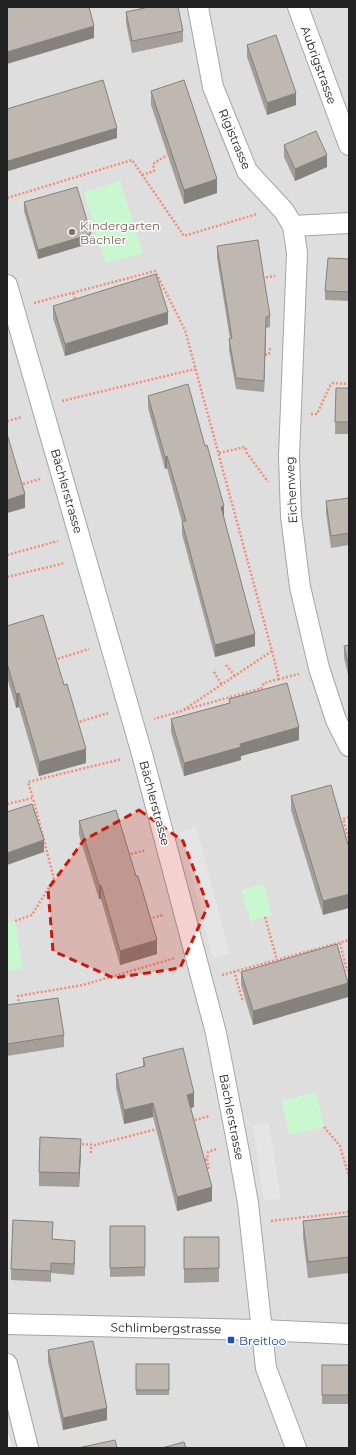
<svg xmlns="http://www.w3.org/2000/svg" width="356" height="1455" font-family="Montserrat,sans-serif">
<style>
.residential{fill:#dfdede}
.park{fill:#c9f7d0}
.parking{fill:#e5e5e5}
.lines{fill:none;stroke-linecap:round;stroke-linejoin:round}
.street-casing{stroke:#a5a5a5;stroke-width:22}
.path{stroke:#f38d77;stroke-width:2.5;stroke-dasharray:2 2;stroke-linecap:butt}
.street{stroke:#fff;stroke-width:20}
.wall{fill:#a39e98}
.shaded-wall{fill:#85817c}
.building{fill:#beb8b1;stroke:#85817c}
.marked{fill:#c8190a;fill-opacity:0.2;stroke:#c8190a;stroke-width:3;stroke-dasharray:8 5;stroke-linejoin:round}
.education-dot{fill:#8d6e63;stroke:#fff;stroke-width:1.5}
.transit-dot{fill:#1a4fb4;stroke:#fff;stroke-width:1.5}
.labels{text-anchor:middle;dominant-baseline:central;stroke-width:3;stroke-linejoin:round;paint-order:stroke}
.street-label{font-size:12px;fill:#212121;stroke:#fff}
.education-label{font-size:12px;fill:#785e54;stroke:#fff;text-anchor:start}
.transit-label{font-size:12px;fill:#164399;stroke:#fff;text-anchor:start}
</style>
<rect width="100%" height="100%" fill="#f1efe8"/>
<path class="residential" d="M7 7H349V1448H12L7 1428Z"/>
<g class="park">
<path d="M120 181 143 253 105 263 84 192Z"/>
<path d="M264 884 272 915 250 921 241 890Z"/>
<path d="M15 921 23 969 7 971V923Z"/>
<path d="M316 1092 324 1127 289 1135 282 1101Z"/>
</g>
<g class="parking">
<path d="M196 826 230 954 213 958 180 832Z"/>
<path d="M269 1122 281 1199 264 1201 253 1125Z"/>
</g>
<g class="lines">
<g class="street-casing">
<g id="street">
<path d="M198 7 213 87 247 171 284 211 293 226 349 223"/>
<path d="M298 7 349 145"/>
<path d="M293 226 297 253 289 457 291 516 300 587 319 668 336 720 349 746"/>
<path d="M7 285 142 754 216 1033 238 1147 248 1203 266 1368 296 1448"/>
<path d="M7 1324 261 1330 349 1334"/>
<path d="M7 1364 28 1448"/>
</g>
</g>
<g class="path">
<path d="M142 175 154 171 153 164 167 155"/>
<path d="M7 198 132 160 184 236 257 214"/>
<path d="M262 278 275 276"/>
<path d="M73 293 76 302"/>
<path d="M34 303 155 271 185 330 272 651 182 711 154 719"/>
<path d="M265 355 269 354 270 349H272"/>
<path d="M62 401 195 369"/>
<path d="M311 414H317L330 386 333 383 349 384"/>
<path d="M7 421 22 417"/>
<path d="M219 453 245 447 247 453 268 482"/>
<path d="M23 484 40 479"/>
<path d="M7 555 58 541"/>
<path d="M7 577 65 563"/>
<path d="M272 651 279 679 299 674"/>
<path d="M54 660 89 649"/>
<path d="M226 665 235 676"/>
<path d="M214 672 222 685"/>
<path d="M184 710 259 689H261L264 683 279 679"/>
<path d="M76 723 108 713"/>
<path d="M7 804 33 798 28 782 122 759"/>
<path d="M349 817 343 819 349 840"/>
<path d="M127 855 146 850"/>
<path d="M265 917 277 960"/>
<path d="M149 919 163 915"/>
<path d="M15 921 32 915 54 879 33 798"/>
<path d="M340 943 347 971"/>
<path d="M234 971 243 1002"/>
<path d="M222 975 349 940"/>
<path d="M19 1005 18 996 83 985 175 958"/>
<path d="M191 1121 210 1116"/>
<path d="M324 1127 340 1146 349 1177"/>
<path d="M78 1144 95 1145 157 1129"/>
<path d="M91 1153V1145"/>
<path d="M207 1159 209 1170"/>
<path d="M201 1161 207 1159 208 1152 217 1149"/>
<path d="M271 1221 349 1212"/>
</g>
<use href="#street" class="street"/>
</g>
<g class="wall">
<path d="M143 7H178L183 31V42L132 53 126 23V12L143 8Z"/>
<path d="M247 45 296 105 267 115 247 57Z"/>
<path d="M151 91 217 193 184 204 151 105Z"/>
<path d="M7 109 117 138 8 171 7 168Z"/>
<path d="M284 145 327 167 295 181 284 157Z"/>
<path d="M24 202 91 243 38 259 24 211Z"/>
<path d="M217 246 270 316V327L266 328 264 392 236 389 229 350V339H230L217 258Z"/>
<path d="M349 259V301L325 300V291Z"/>
<path d="M53 306 168 324 65 356 53 318Z"/>
<path d="M336 388H349V434H335Z"/>
<path d="M148 396 224 518 255 646 215 657 182 534V522L167 468 165 469 148 408Z"/>
<path d="M349 498V545L331 548 326 513V501Z"/>
<path d="M7 626 64 685 86 763 39 776 19 707 16 708 7 677Z"/>
<path d="M349 645V679L344 658V646Z"/>
<path d="M229 699 299 740 241 756V760L184 776 171 732V719L229 703Z"/>
<path d="M331 785 323 915 291 810V796Z"/>
<path d="M79 821 157 954 120 965 101 899H99L79 835Z"/>
<path d="M241 972 348 997 253 1025 241 985Z"/>
<path d="M7 1005 64 1035V1047L7 1056Z"/>
<path d="M143 1058 194 1107 191 1108 212 1201 177 1211 153 1117 124 1124 116 1088V1074L143 1067Z"/>
<path d="M81 1153 79 1187 39 1186V1172Z"/>
<path d="M349 1216V1273L308 1278 303 1237V1221Z"/>
<path d="M110 1226H145V1276L110 1277Z"/>
<path d="M184 1237H219V1282L184 1283Z"/>
<path d="M52 1240 75 1251 74 1275 51 1273V1282L11 1280V1269Z"/>
<path d="M48 1350 107 1420 63 1430 48 1362Z"/>
<rect x="136" y="1364" width="33" height="31"/>
<rect x="322" y="1365" width="27" height="39"/>
</g>
<g class="shaded-wall">
<path d="M94 26V38L7 64V52Z"/>
<path d="M296 93V105L267 115V103Z"/>
<path d="M117 128V138L8 171V161Z"/>
<path d="M327 155V167L295 181V169Z"/>
<path d="M217 179V193L184 204V190Z"/>
<path d="M91 234V243L38 259V250Z"/>
<path d="M168 312V324L65 356V344Z"/>
<path d="M266 317V328L264 392V381Z"/>
<path d="M167 456V468L165 469V457Z"/>
<path d="M25 494V508L7 513V500Z"/>
<path d="M224 506V518L221 519V507Z"/>
<path d="M255 634V646L215 657V645Z"/>
<path d="M19 693V707L16 708V694Z"/>
<path d="M299 727V740L241 756V760L184 776V763L240 744Z"/>
<path d="M86 749V763L39 776V762Z"/>
<path d="M44 840V852L7 865V853Z"/>
<rect x="99" y="885" width="2" height="14"/>
<path d="M349 894V908L323 915V901Z"/>
<path d="M157 940V954L120 965V951Z"/>
<path d="M348 983V997L253 1025V1011Z"/>
<path d="M194 1093V1107L187 1109V1095Z"/>
<path d="M153 1103V1117L124 1124V1110Z"/>
<path d="M81 1139V1153L79 1187V1173Z"/>
<path d="M212 1187V1201L177 1211V1197Z"/>
<path d="M75 1241V1251L74 1275V1264Z"/>
<path d="M107 1408V1420L63 1430V1418Z"/>
</g>
<g class="building">
<path d="M7 7H89L94 26 7 52Z"/>
<path d="M145 7H178L183 31 132 41 126 12 145 8Z"/>
<path d="M276 35 296 93 267 103 247 45Z"/>
<path d="M103 80 117 128 8 161 7 158V109Z"/>
<path d="M184 80 217 179 184 190 151 91Z"/>
<path d="M316 131 327 155 295 169 284 145Z"/>
<path d="M77 187 91 234 38 250 24 202Z"/>
<path d="M258 240 270 316 266 317 264 381 236 378 229 339 232 338 217 246Z"/>
<path d="M328 258 349 259V292L325 291Z"/>
<path d="M156 274 168 312 65 344 53 306Z"/>
<path d="M188 384 205 446 207 445 224 506 221 507 255 634 215 645 182 522 186 521 167 456 165 457 148 396Z"/>
<path d="M336 388H349V422H335Z"/>
<path d="M7 434 25 494 7 500Z"/>
<path d="M349 498V533L331 536 326 501Z"/>
<path d="M43 615 64 685 67 684 86 749 39 762 19 693 16 694 7 663V626Z"/>
<path d="M349 645V667L344 646Z"/>
<path d="M287 683 299 727 240 744 241 747 184 763 171 719 230 703 229 699Z"/>
<path d="M331 785 349 848V894L323 901 291 796Z"/>
<path d="M32 804 44 840 7 853V812Z"/>
<path d="M116 810 136 876H138L157 940 120 951 101 885H99L79 821Z"/>
<path d="M337 944 348 983 253 1011 241 972Z"/>
<path d="M58 998 64 1035 7 1044V1005Z"/>
<path d="M183 1048 194 1093 187 1095 212 1187 177 1197 153 1103 124 1110 116 1074 145 1066 143 1058Z"/>
<path d="M40 1137 81 1139 79 1173 39 1172Z"/>
<path d="M349 1216V1257L308 1262 303 1221Z"/>
<path d="M13 1220 53 1222 52 1239 75 1241 74 1264 51 1263V1271L11 1269Z"/>
<path d="M110 1226H145V1267L110 1268Z"/>
<path d="M184 1237H219V1268L184 1269Z"/>
<path d="M93 1341 107 1408 63 1418 48 1350Z"/>
<rect x="136" y="1364" width="33" height="26"/>
<rect x="322" y="1365" width="27" height="30"/>
<path d="M115 1440 117 1448H78Z"/>
<path d="M184 1442 186 1448H162Z"/>
</g>
<path class="marked" d="M139 810 183 841 208 906 180 968 114 978 53 951 48 889 84 840Z"/>
<circle class="education-dot" cx="72" cy="232" r="4"/>
<rect class="transit-dot" x="227" y="1336" width="8" height="8" rx="2"/>
<g class="labels">
<g class="street-label">
<text transform="translate(319 65) rotate(70)">Aubrigstrasse</text>
<text transform="translate(235 139) rotate(67)">Rigistrasse</text>
<text transform="translate(291 490) rotate(-93)">Eichenweg</text>
<text transform="translate(67 491) rotate(74)">Bächlerstrasse</text>
<text transform="translate(155 803) rotate(75)">Bächlerstrasse</text>
<text transform="translate(232 1117) rotate(79)">Bächlerstrasse</text>
<text transform="translate(166 1328) rotate(1)">Schlimbergstrasse</text>
</g>
<g class="education-label">
<text x="80" y="225">Kindergarten<tspan x="80" dy="14">Bächler</tspan></text>
</g>
<g class="transit-label">
<text x="239" y="1340">Breitloo</text>
</g>
</g>
<rect width="356" height="1455" fill="none" stroke="#212121" stroke-width="16"/>
</svg>
